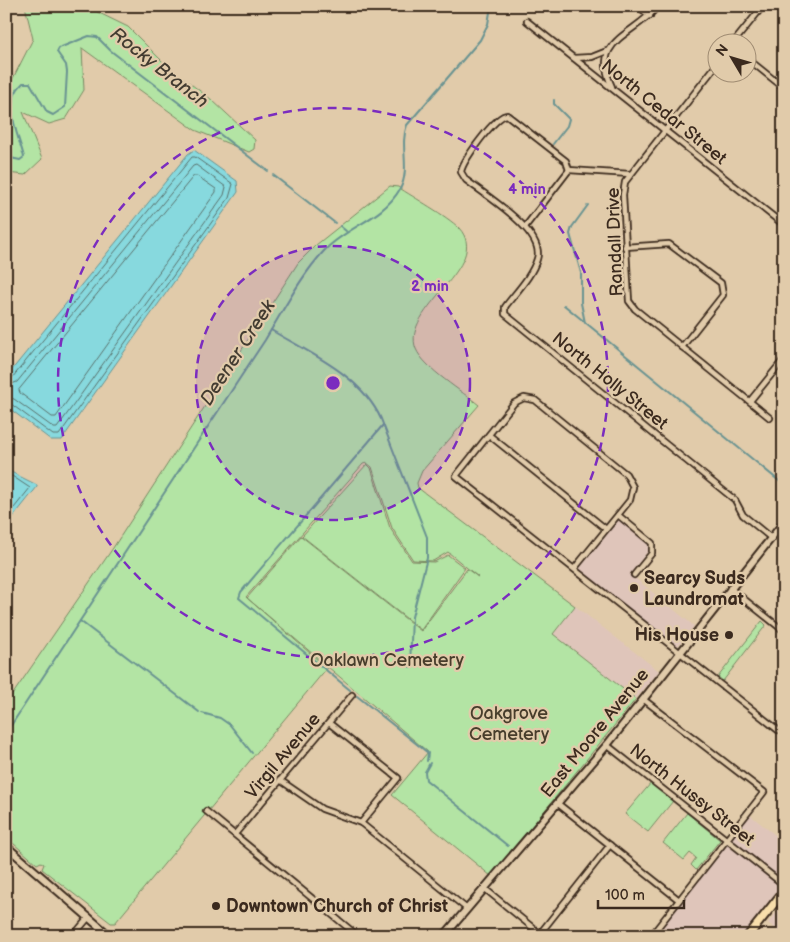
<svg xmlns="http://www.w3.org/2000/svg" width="790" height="942" font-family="'Balsamiq Sans',sans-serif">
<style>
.built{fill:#dfc5ba}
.green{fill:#b3e4a4;stroke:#778761}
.water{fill:#87d9de;stroke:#699391}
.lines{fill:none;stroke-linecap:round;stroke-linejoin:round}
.shore{stroke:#59706b;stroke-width:1}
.stream{stroke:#699391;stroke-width:2}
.street-casing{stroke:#3b2a1e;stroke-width:8}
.secondary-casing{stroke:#3b2a1e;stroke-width:10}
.primary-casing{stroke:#3b2a1e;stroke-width:11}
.street{stroke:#e1cbaa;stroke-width:4.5}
.secondary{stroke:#e1cbaa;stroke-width:6}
.primary{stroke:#f8deab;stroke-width:7}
.ring{fill:none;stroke:#7b2cbf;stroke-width:2.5;stroke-dasharray:9 6}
.poi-dot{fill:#3b2a1e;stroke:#e1cbaa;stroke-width:2}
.labels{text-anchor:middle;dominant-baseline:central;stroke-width:4.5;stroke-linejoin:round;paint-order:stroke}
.street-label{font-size:18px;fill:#3b2a1e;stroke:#e1cbaa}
.poi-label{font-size:18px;font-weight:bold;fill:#3b2a1e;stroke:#e1cbaa;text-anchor:start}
.park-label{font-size:18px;fill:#473d2b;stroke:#e1cbaa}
.water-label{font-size:19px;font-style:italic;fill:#433c31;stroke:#e1cbaa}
.centre{fill:#7b2cbf;stroke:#e1cbaa;stroke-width:2.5}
.ring-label{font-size:15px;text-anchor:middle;font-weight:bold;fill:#7b2cbf;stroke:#e1cbaa;stroke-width:4.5;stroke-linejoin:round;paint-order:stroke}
</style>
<rect width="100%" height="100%" fill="#e1cbaa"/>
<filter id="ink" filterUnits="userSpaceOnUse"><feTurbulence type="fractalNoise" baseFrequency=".02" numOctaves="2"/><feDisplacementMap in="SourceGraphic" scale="10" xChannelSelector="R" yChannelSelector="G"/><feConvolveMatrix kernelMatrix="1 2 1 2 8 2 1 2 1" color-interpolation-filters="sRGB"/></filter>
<g filter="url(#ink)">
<g class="built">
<path d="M619 519 648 543 649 550 630 574 694 626 677 647 579 569Z"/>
<path d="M575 606 659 671 636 699 553 634Z"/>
<path d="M750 815 784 842 782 880 730 839Z"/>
<path d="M727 843 780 887 742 936H654Z"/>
<path d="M784 903V935L768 923Z"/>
</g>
<g class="green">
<path d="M25 6H85L128 27 167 66 212 100 255 140 254 149 249 152 195 130 82 48 84 90 66 119 49 124 23 112 42 159 25 175 7 173 6 92 33 39Z"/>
<path d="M390 186 398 187C413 197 447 216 459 228 493 265 400 309 416 349 424 368 463 392 479 405L422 471 417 483 418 488 575 606 553 634 636 699 491 876 392 795 428 752 247 598 301 536 421 631 467 569 478 577 448 552 433 561 413 560 392 528 372 467 367 463 363 464 246 597 327 668 115 923H111L42 869 44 864 41 862 37 864 6 837V704L113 548 298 263 316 245Z"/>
<path d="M367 464 371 468 390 528 412 561 434 562 448 555 465 568 421 630 302 536Z"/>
<path d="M762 621 766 625 723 681 718 677Z"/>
<path d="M651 783 673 801 648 832 625 814Z"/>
<path d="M687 813 720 840 696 870 691 865 696 858 690 853 684 860 663 843Z"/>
</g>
<g class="water">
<path d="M194 150 237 181 238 192 65 435 62 440H51L6 406V377L188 154Z"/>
<path d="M9 471 37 485V487L6 526V472Z"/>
</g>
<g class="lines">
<g class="shore">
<path d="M194 176H197L216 189V192L56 417H52L20 393 19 390Z"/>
<path d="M6 380 12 378 192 157H195L233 184 229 198 59 435H53L11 404 6 403"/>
<path d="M6 386 17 382 193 166 196 165 226 187 224 195 57 428H54L14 399 6 397"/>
<path d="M6 476H12L30 488 6 518"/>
</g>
<g class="stream">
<path d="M553 144 567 126 569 119 554 104V100"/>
<path d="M6 157 20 160 24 157C18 133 1 103 23 83H30L47 112 53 115 65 107 67 72 66 65 57 52 59 48 89 36 97 37 111 51 268 171"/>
<path d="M273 175 335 223"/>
<path d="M340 226 346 231"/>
<path d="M564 305 784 485"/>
<path d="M585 323 581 303V273L570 234 572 227 588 205"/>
<path d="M271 330C311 354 361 375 381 419L427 537V558L412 617 410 667"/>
<path d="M80 621 199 712"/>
<path d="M350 690 239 598 241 592 383 425"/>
<path d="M357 696 428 753 427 761"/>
<path d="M202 713 220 718 230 725 252 753"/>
<path d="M6 733 265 340C283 311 300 277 324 251 346 227 383 219 400 189 411 169 399 146 407 125L480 40 488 24 491 6"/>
<path d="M430 763 425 772 426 780 508 846"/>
</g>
<g class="street-casing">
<g id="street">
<path d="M638 6 650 16"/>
<path d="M527 21 784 225"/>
<path d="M734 42 763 6"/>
<path d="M574 58 592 57 607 51"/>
<path d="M748 59 784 88"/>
<path d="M718 63 625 182 623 195 629 301 635 309 770 418"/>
<path d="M612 87C590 39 633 37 658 6"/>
<path d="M630 174 569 170 566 161 507 115C496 115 462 161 461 172L466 180C485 195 546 232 537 259 532 276 516 292 505 307V314L735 500 743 515 771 538"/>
<path d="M525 227 569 170"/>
<path d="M625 247 669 244 721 283 723 295 682 347"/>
<path d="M750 401 784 359"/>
<path d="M489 435 606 529"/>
<path d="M618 515 652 543V553L634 575"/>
<path d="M574 569 630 500 633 487 626 474 535 400 524 398 514 403 456 476 778 730"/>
<path d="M730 588 784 631"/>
<path d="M643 699 764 792 651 936"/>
<path d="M329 723 398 778 361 823"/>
<path d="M607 745 784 885"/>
<path d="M280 780 322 809 361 823 467 909"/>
<path d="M557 803 679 900"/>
<path d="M206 811 358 936"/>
<path d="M235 834 352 695"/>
<path d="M484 888 543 936"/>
<path d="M73 936 89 917"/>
<path d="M538 936 610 845"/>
</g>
</g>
<g class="secondary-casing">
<g id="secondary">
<path d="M6 846 110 936"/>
<path d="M444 936 607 745 784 522"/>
</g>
</g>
<g class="primary-casing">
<path id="primary" d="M748 936 784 891"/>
</g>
<use href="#street" class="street"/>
<use href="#secondary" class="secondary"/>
<use href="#primary" class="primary"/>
</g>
</g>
<circle cx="333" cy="383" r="137" fill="#7b2cbf" fill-opacity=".12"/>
<g class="ring">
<circle cx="333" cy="383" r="137"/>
<circle cx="333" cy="383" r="275"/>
</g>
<g class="poi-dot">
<circle cx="634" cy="588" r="5"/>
<circle cx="729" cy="635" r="5"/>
<circle cx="216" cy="906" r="5"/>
</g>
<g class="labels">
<g class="street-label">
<text transform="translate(664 112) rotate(39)">North Cedar Street</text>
<text transform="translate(615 242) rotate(-92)">Randall Drive</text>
<text transform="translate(610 381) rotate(39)">North Holly Street</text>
<text transform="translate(595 733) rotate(-51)">East Moore Avenue</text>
<text transform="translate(283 756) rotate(-50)">Virgil Avenue</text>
<text transform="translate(692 795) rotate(38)">North Hussy Street</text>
</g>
<g class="poi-label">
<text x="644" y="578">Searcy Suds<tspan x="644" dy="21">Laundromat</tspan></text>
<text x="719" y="635" text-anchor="end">His House</text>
<text x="226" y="906">Downtown Church of Christ</text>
</g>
<g class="park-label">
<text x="387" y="660">Oaklawn Cemetery</text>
<text x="509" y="713">Oakgrove<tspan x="509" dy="21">Cemetery</tspan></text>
</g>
<g class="water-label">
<text transform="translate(159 68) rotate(38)">Rocky Branch</text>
<text transform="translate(238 353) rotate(-57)">Deener Creek</text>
</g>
</g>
<circle cx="333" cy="383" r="8" class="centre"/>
<g class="ring-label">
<text x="527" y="194">4 min</text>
<text x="430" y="291">2 min</text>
</g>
<rect width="790" height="942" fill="none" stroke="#e1cbaa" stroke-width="25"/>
<rect x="12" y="12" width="765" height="917" fill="none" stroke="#3b2a1e" stroke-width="2" filter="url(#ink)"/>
<g transform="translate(732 58) rotate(308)"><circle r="24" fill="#e1cbaa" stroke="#9f8b72"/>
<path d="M0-4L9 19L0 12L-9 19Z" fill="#3b2a1e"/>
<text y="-8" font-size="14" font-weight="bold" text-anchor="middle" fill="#3b2a1e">N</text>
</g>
<path d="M598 900v8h86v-8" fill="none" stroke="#3b2a1e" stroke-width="2.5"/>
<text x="605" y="900" font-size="15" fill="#3b2a1e" stroke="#e1cbaa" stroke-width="4" paint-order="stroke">100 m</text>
</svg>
